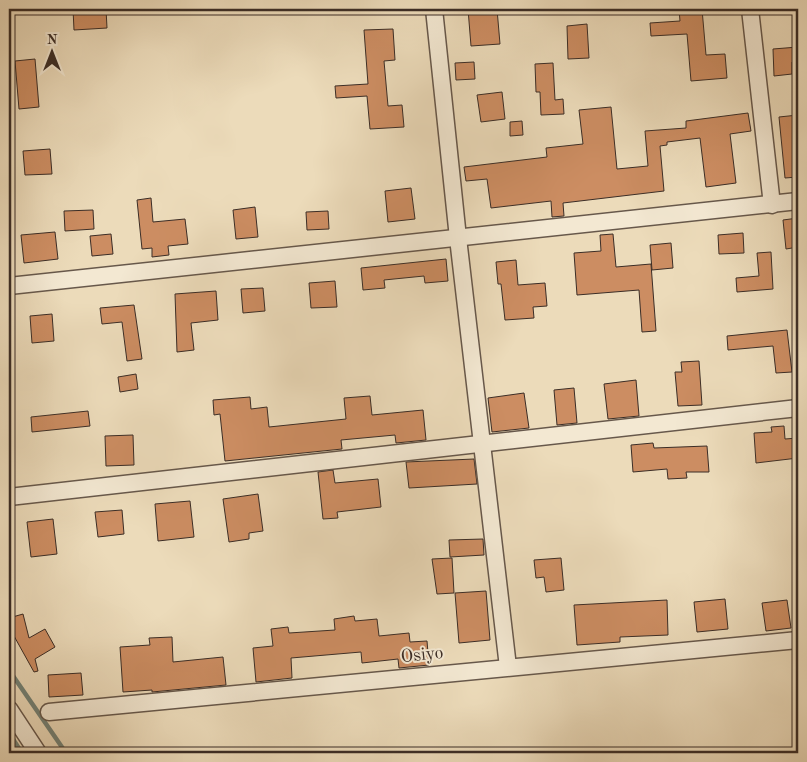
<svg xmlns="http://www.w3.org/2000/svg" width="807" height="762" font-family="'Old Standard TT',serif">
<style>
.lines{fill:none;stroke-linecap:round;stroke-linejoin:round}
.stream{stroke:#738277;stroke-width:4.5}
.building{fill:#cc8d62;stroke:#3b2d26}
.minor-casing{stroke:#67584b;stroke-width:19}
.minor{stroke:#f3e8d2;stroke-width:16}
.labels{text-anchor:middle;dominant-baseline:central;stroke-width:4;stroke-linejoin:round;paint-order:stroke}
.street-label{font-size:18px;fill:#3b2d26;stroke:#f3e8d2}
</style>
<rect width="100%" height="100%" fill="#ecdbba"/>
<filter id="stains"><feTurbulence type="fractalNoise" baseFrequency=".004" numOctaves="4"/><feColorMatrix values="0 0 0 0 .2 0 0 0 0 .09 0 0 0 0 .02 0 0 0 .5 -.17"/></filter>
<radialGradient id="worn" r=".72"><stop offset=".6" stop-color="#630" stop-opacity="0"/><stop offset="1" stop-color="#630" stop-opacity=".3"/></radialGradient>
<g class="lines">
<g class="stream">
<path d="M9 670 66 753"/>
<path d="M9 733 22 753"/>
</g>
</g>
<g class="building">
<path d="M73 9H106L107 28 74 30Z"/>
<path d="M468 9H497L500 44 471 46Z"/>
<path d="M679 9H702L706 55 725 54 727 78 691 81 687 34 651 36 650 23 680 21Z"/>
<path d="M587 24 589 58 568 59 567 26Z"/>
<path d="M393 29 395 60 384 61 388 106 402 105 404 127 370 129 367 96 336 98 335 86 368 84 364 30Z"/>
<path d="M798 47V62H792V74L774 76 773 49Z"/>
<path d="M35 59 39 107 19 109 15 61Z"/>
<path d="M474 62 475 79 456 80 455 63Z"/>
<path d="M553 63 555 100 563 99 564 114 541 115 540 92H536L535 64Z"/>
<path d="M502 92 505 119 481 122 477 95Z"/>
<path d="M611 107 617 169 648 166 645 131 686 128V121L748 113 751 131 730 134 736 183 706 187 700 138 667 142V145L660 146 664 191 563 203 564 216 552 217 551 201 491 208 487 179 466 181 464 167 547 157 546 148 583 144 579 110Z"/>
<path d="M798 115V177L785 178 779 117Z"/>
<path d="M522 121 523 135 510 136V122Z"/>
<path d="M50 149 52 174 25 175 23 151Z"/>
<path d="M411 188 415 219 388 222 385 191Z"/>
<path d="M151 198 153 222 185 219 188 244 168 246 169 255 152 257V248L142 249 137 200Z"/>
<path d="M255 207 258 237 236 239 233 210Z"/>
<path d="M93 210 94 229 65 231 64 211Z"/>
<path d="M328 211 329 229 307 230 306 212Z"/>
<path d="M798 218V247L786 249 783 220Z"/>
<path d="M55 232 58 259 24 263 21 235Z"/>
<path d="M743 233 744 253 719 254 718 235Z"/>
<path d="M111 234 113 254 92 256 90 236Z"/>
<path d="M613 234 616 267 651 264 656 331 642 332 639 290 577 295 574 253 601 251 600 235Z"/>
<path d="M671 243 673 268 652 270 650 245Z"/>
<path d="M771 252 773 289 737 292 736 278 759 276 757 253Z"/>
<path d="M446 259 448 281 425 283 424 276 384 280 385 288 363 290 361 268Z"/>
<path d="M516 260 518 285 545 283 547 306 533 307 534 318 505 320 501 284H498L496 262Z"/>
<path d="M335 281 337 307 311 308 309 283Z"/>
<path d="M263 288 265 311 243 313 241 289Z"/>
<path d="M216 291 218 320 191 323 194 350 177 352 175 294Z"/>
<path d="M134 305 142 359 127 361 122 322 102 324 100 308Z"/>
<path d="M52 314 54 341 32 343 30 316Z"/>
<path d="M787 330 792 372 776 373 773 346 728 350 727 336Z"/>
<path d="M699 361 702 405 678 406 675 372H682L681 362Z"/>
<path d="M136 374 138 389 120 392 118 377Z"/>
<path d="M636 380 639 416 608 419 604 384Z"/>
<path d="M574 388 577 423 557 425 554 390Z"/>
<path d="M524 393 529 428 492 432 488 398Z"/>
<path d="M370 396 372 415 423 410 426 440 396 443 395 435 341 440 342 449 225 461 220 414 214 415 213 400 250 397 251 409 267 407 269 427 346 419 344 398Z"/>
<path d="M88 411 90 426 32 432 31 417Z"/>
<path d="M784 426 785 439 798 438V458L756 463 754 433 772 432 771 427Z"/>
<path d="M133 435 134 465 106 466 105 436Z"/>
<path d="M653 443 654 448 707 446 709 472H686L687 478 668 479 667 469 633 472 631 445Z"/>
<path d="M474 459 477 484 409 488 406 462Z"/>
<path d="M333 470 335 483 378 479 381 507 337 512 338 518 323 519 318 472Z"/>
<path d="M258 494 263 531 249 533V539L229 542 223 499Z"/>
<path d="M190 501 194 537 158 541 155 504Z"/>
<path d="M122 510 124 534 98 537 95 512Z"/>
<path d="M53 519 57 554 31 557 27 522Z"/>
<path d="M483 539 484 555 450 557 449 540Z"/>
<path d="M452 558 454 593 437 594 432 559Z"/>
<path d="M561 558 564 590 546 592 544 577 536 578 534 560Z"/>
<path d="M486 591 490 640 459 643 455 593Z"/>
<path d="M725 599 728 629 697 632 694 602Z"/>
<path d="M667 600 668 635 620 637V642L577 645 574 605Z"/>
<path d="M787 600 791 628 766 631 762 603Z"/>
<path d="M23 614 29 638 45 629 55 647 35 659 38 671 34 672 9 627V618Z"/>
<path d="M354 616 355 621 377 619 379 636 409 633 410 642 427 641 429 665 399 668 398 659 362 663 361 652 291 658 292 678 256 682 253 648 273 646 271 629 288 627 289 633 335 630 334 619Z"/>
<path d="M172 637 173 662 223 657 226 685 152 692V690L123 692 120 647 150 645 149 638Z"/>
<path d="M81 673 83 695 49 697 48 675Z"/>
</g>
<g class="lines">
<g class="minor-casing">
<g id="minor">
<path d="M434 9 458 238 508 667"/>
<path d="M750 9 772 205"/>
<path d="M9 286 798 201"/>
<path d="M9 497 798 408"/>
<path d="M9 709 38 753"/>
<path d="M49 712 798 640"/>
</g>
</g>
<use href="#minor" class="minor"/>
</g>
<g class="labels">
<g class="street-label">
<text transform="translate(422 655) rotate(-6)">Osiyo</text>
</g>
</g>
<rect width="807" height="762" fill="none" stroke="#ecdbba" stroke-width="30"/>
<rect x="10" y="10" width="787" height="742" fill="none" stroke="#3b2d26" stroke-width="2.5"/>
<rect x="15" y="15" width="777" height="732" fill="none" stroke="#3b2d26"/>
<g transform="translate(52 52)" stroke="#f3e8d2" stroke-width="4" paint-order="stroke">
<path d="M0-4L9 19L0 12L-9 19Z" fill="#3b2d26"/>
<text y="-8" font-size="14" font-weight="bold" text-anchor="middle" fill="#3b2d26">N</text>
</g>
<rect width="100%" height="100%" filter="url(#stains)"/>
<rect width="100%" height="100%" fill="url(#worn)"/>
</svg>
